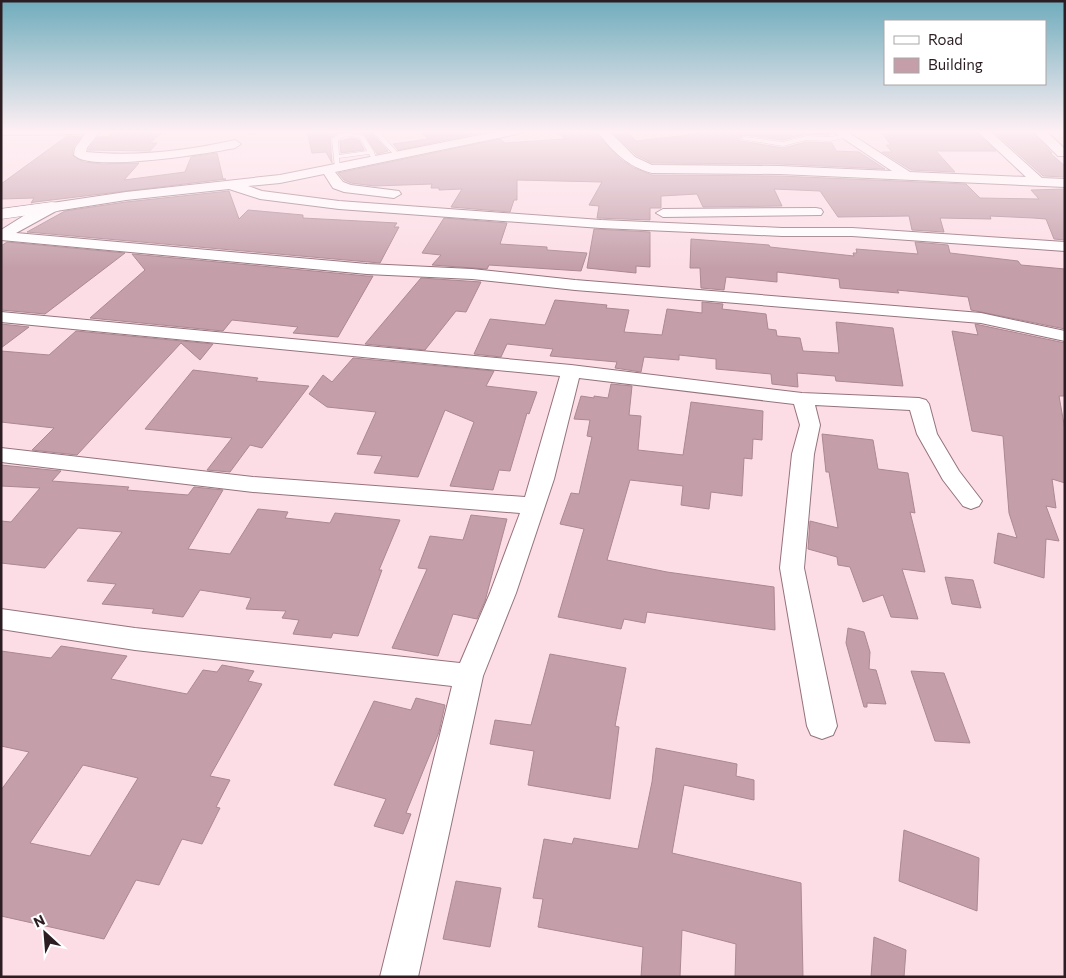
<svg xmlns="http://www.w3.org/2000/svg" width="1066" height="978" font-family="Commissioner,sans-serif">
<style>
.building{fill:#c49faa;stroke:#ab8892;fill-rule:evenodd}
.lines{fill:none;stroke-linecap:round;stroke-linejoin:round}
.lane-casing{stroke:#95737d;stroke-width:1}
.street-casing{stroke:#95737d;stroke-width:2}
.secondary-casing{stroke:#95737d;stroke-width:1}
.lane{fill:#fff;fill-rule:evenodd}
.street{fill:#fff;fill-rule:evenodd}
.secondary{fill:#fff;fill-rule:evenodd}
</style>
<rect width="100%" height="100%" fill="#fcdde6"/>
<g class="building">
<path d="M307 131H370L388 151 377 154 364 134 348 131 339 132 330 139 332 163 326 152 312 153Z"/>
<path d="M420 131H489L398 150 393 144 428 139Z"/>
<path d="M556 131H595L620 159 634 168 652 175 780 176 966 184 980 198 1039 199 1031 190 1065 189V240L1054 239 1046 219 1033 218 990 216 991 219 940 218 944 232 912 230 909 216 838 217 820 191 774 189 782 206 703 207 697 194 661 196V208H650V220L597 218 599 206 589 205 602 182 517 180V200H514L510 212 451 207 462 189 439 190V188H431L432 184 374 186 351 183 344 180 338 173 500 139 505 143 565 139Z"/>
<path d="M702 131H827L829 135 806 134 783 140 744 135 739 139 741 141 783 148 806 142 832 143 836 151 859 152 885 169 780 164 652 163 636 155 614 134 628 133 636 141 689 135 688 134 704 133Z"/>
<path d="M880 131H975L996 151H936L955 172 911 170 882 152H892L886 145H891Z"/>
<path d="M993 131H1031L1052 153H1050L1065 166V177L1043 176Z"/>
<path d="M112 133H161L150 143H157L150 151 88 150 98 137H108Z"/>
<path d="M67 136 81 137 73 147 72 155 84 162 102 164 139 163 124 180 185 172 191 157 217 153 223 179H226L35 202 31 203 34 198 1 199V184Z"/>
<path d="M352 138 359 140 364 150 341 153 340 141Z"/>
<path d="M229 191 239 219 248 210 303 215V218L397 223 394 227H399L380 263 27 232 65 211 126 202Z"/>
<path d="M444 218 507 223 500 244 547 247V250L587 253 581 271 489 265 487 269 432 265 441 255 422 253Z"/>
<path d="M594 229 650 232V267L636 266V273L587 268Z"/>
<path d="M691 239 769 245 770 247 854 256 853 253H857L856 249 918 254 915 242 948 245 950 253 1018 261 1021 265 1065 269V329L971 310 968 297 897 290 899 293 840 288 839 279 777 272V282L726 277 724 290 701 288 700 268H690Z"/>
<path d="M7 242 125 253 45 314 1 310V246Z"/>
<path d="M132 254 367 276H373L338 337 293 333 298 327 232 320 223 331 90 318 145 270Z"/>
<path d="M421 278 481 282 466 312 456 311 425 350 365 344Z"/>
<path d="M555 300 607 305 606 308 629 310 624 332 662 335 667 309 702 313V302L723 304 722 309 766 314 768 329 776 330 777 336 800 338 803 351 839 353 836 322 893 328 903 386 836 381 835 376 797 373 798 387 772 384 771 374 716 369V359L679 355V360L644 357 641 372 615 368 617 362 550 356 553 349 507 344 501 357 474 354 490 319 545 325Z"/>
<path d="M1 324 29 327 1 348Z"/>
<path d="M975 324 1065 343V396H1059L1065 430V483L1052 479 1056 508 1046 506 1059 541 1046 539 1044 578 994 563 998 533 1017 538 1009 513 1003 436 972 431 952 331 978 335Z"/>
<path d="M76 331 213 344 200 360 181 343 77 455 32 450 54 428 1 422V351L49 355Z"/>
<path d="M353 358 494 371 486 386 537 392 529 414 527 413 510 471 499 470 493 490 450 486 474 422 445 410 418 477 374 473 382 456 357 454 376 412 327 407 309 394 323 375 332 382Z"/>
<path d="M193 370 258 378 256 381 309 386 262 448 250 445 230 472 207 470 232 438 145 429Z"/>
<path d="M611 384 632 386 629 415 641 416 638 450 683 455 691 402 763 411 762 440 753 439 752 459 744 458 742 496 711 492 709 509 681 505 683 486 630 480 607 560 667 572 774 587 775 630 647 612 645 623 624 619 621 629 558 617 584 529 560 524 571 493 579 494 592 437 587 436 590 420 574 419 581 396 594 398V396L608 398Z"/>
<path d="M822 434 873 440 878 469 908 473 915 513 910 512 925 572 902 569 918 619 891 617 883 595 863 602 850 567 838 565 837 557 808 549 810 521 838 528 829 472H826Z"/>
<path d="M1 465 61 471 52 481 129 487 127 490 188 495 194 487 223 490 188 549 230 554 258 509 288 512 285 518 330 523 335 513 400 520 379 570H382L358 636 333 633 331 638 293 634 299 620 282 618 286 611 246 609 251 598 200 590 183 617 152 613 154 609 102 604 116 584 87 581 122 532 78 528 45 568 1 563V521L11 522 40 488 1 486Z"/>
<path d="M471 515 507 519 485 601 477 619 453 614 438 656 392 648 427 569 418 568 430 536 463 540Z"/>
<path d="M945 577 973 580 981 608 952 604Z"/>
<path d="M848 628 864 632 870 652 869 669 876 670 886 704 867 703V707H864L846 643Z"/>
<path d="M61 646 127 656 111 679 187 694 203 670 217 672 222 665 254 671 248 681 262 684 210 776 230 780 216 807 220 808 202 844 182 839 159 885 136 880 104 939 1 916V790L29 752 1 746V651L51 658ZM83 765 138 778 90 856 30 843Z"/>
<path d="M550 654 626 668 615 726 619 727 610 799 528 785 534 751 490 744 495 720 531 725Z"/>
<path d="M911 671 944 673 970 743 935 741Z"/>
<path d="M416 698 445 705 439 732 406 813 411 814 403 834 374 826 386 799 334 785 374 701 411 710Z"/>
<path d="M656 748 737 764 736 776 754 780V800L684 785 672 853 801 883 803 977H735L736 944 682 930 680 977H641L643 947 538 927 543 899 533 898 544 839 572 844 574 838 638 849 652 782Z"/>
<path d="M904 830 979 858 977 911 899 881Z"/>
<path d="M456 881 501 888 490 947 443 939Z"/>
<path d="M874 937 906 950 904 977H871Z"/>
</g>
<g class="lines">
<g class="lane-casing">
<g id="lane">
<path d="M372 131H378L399 154V156H395Z"/>
<path d="M348 133 364 136 374 152 377 161H373L369 154 339 158 340 167 335 168 332 139 339 134ZM352 136 360 138 367 151 339 155 338 140 343 137Z"/>
<path d="M845 134 847 137 831 141 806 140 783 146 741 139 744 137 783 142 806 136 831 137Z"/>
</g>
</g>
<g class="street-casing">
<g id="street">
<path d="M1 131H100L87 148 86 152C137 157 186 151 235 140L241 144 235 148C210 153 90 173 74 155L75 148 85 134 1 135Z"/>
<path d="M500 131H523L517 134 335 172 343 182 351 185 399 191 401 194 394 198 344 192 333 188 324 174 280 183 248 186 262 191 339 201 601 220 782 228H852L1065 242V251L852 236H782L601 228 339 209 260 199 229 189 126 200 56 211 16 233 367 264 472 269 575 280 981 313 1065 331V341L981 323 575 290 472 279 367 274 1 240V230L25 215 52 203 126 192 280 175Z"/>
<path d="M597 131H609L635 157 652 165 780 166 892 171 832 131H846L910 172 1026 177 977 131H990L1042 178 1065 179V187L780 174 652 173C628 167 612 151 597 131Z"/>
<path d="M1033 131H1046L1065 149V156H1058Z"/>
<path d="M816 208 821 209 823 212 821 215 663 217 656 213 663 209Z"/>
<path d="M1 312 571 365 802 393 919 398 926 400 929 404 937 434 959 471 982 501 979 506 971 509 963 506 943 480 917 434 910 410 815 405 820 425 814 454 804 568 837 726 833 735 822 739 811 735 807 726 780 568 792 454 800 425 794 404 579 378 554 479 516 593 483 676 418 977H380L452 686 135 650 1 629V609L135 628 460 663 490 593 520 513 253 492 1 462V448L253 477 525 497 560 376 1 322Z"/>
</g>
</g>
<g class="secondary-casing">
<path id="secondary" d="M52 202 58 203 60 207 58 211 1 219V209Z"/>
</g>
<use href="#lane" class="lane"/>
<use href="#street" class="street"/>
<use href="#secondary" class="secondary"/>
</g>
<linearGradient id="sky" x2="0" y2="1"><stop stop-color="#6facbc"/><stop offset="0.49" stop-color="#fef0f4"/><stop offset="1" stop-color="#fef0f4" stop-opacity="0"/></linearGradient>
<rect width="1066" height="268" fill="url(#sky)"/>
<rect width="1066" height="978" fill="none" stroke="#2b1d21" stroke-width="5"/>
<rect x="884" y="20" width="162" height="65" fill="#ffffff" stroke="#aaa5a6"/>
<rect x="894" y="36" width="25" height="8" fill="#ffffff" stroke="#aaa5a6"/>
<text x="928" y="45" font-size="15" fill="#2b1d21">Road</text>
<rect x="894" y="58" width="25" height="15" fill="#c49faa" stroke="#aaa5a6"/>
<text x="928" y="70" font-size="15" fill="#2b1d21">Building</text>
<g transform="translate(45 933) rotate(334)" stroke="#ffffff" stroke-width="4" paint-order="stroke">
<path d="M0-4L9 19L0 12L-9 19Z" fill="#2b1d21"/>
<text y="-8" font-size="14" font-weight="bold" text-anchor="middle" fill="#2b1d21">N</text>
</g>
</svg>
